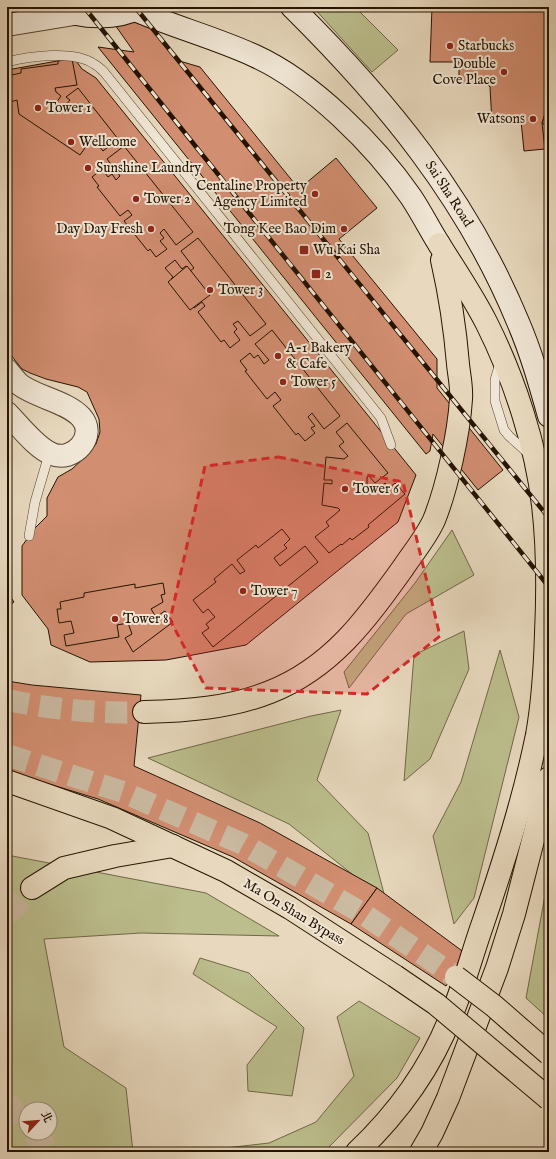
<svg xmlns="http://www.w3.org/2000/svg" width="556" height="1159" font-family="'IM FELL English','Noto Serif TC',serif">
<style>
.green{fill:#bcbe8d;stroke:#706846;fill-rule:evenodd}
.building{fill:#d28e71;stroke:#241300}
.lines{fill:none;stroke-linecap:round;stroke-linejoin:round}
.primary-tunnel{stroke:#cbbba2;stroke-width:22;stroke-dasharray:22 11;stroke-linecap:butt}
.service-casing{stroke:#554430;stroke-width:10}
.tertiary-casing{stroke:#554430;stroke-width:24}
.secondary-casing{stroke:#241300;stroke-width:24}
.primary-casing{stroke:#241300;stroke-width:24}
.service{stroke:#f0e6d5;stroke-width:9}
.tertiary{stroke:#f0e6d5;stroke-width:22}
.secondary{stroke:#f0e6d5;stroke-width:22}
.primary{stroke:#e8d9be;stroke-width:22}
.rail-casing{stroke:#241300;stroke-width:4.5}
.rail{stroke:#f0e6d5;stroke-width:3;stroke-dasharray:9;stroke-linecap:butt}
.primary-bridge-casing{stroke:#241300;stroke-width:24;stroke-linecap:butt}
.primary-bridge{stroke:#e8d9be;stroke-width:22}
.marked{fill:#d62828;fill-opacity:0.2;stroke:#d62828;stroke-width:3;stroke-dasharray:8 5;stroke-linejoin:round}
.poi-dot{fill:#8f2418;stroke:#f0e6d5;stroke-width:1.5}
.labels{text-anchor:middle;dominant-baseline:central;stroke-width:4;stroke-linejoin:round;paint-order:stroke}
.poi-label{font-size:14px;fill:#241300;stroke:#f0e6d5;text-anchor:start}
.street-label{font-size:14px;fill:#241300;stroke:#f0e6d5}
</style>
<rect width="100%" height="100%" fill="#e8d9be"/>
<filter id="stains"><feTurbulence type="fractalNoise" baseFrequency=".005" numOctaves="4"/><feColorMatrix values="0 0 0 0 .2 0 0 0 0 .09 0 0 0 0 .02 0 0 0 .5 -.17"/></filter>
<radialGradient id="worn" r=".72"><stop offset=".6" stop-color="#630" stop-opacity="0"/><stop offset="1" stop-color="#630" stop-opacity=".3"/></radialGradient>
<g class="green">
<path d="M313 7H355L398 50 372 72Z"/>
<path d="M452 530 474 575 406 614 349 688 344 672 415 583Z"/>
<path d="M464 631 469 669 430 759 404 781 414 655Z"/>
<path d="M500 650 519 717 474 898 454 924 433 836 461 782Z"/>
<path d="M341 710 317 780 368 833 386 901 289 824 148 758 311 716Z"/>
<path d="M7 855 206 893 279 936 141 933 44 939 64 1047 126 1088 133 1152H7ZM26 1109H50V1133H26Z"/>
<path d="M549 874V1019L526 998Z"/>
<path d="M200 958 249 973 304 1028 292 1096 248 1091 247 1065 277 1027 193 974Z"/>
<path d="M359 1001 420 1038 397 1078 326 1150 316 1152H191L269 1143 316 1122 354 1076 337 1017Z"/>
</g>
<g class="building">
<path d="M135 7 176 60 200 67 299 189 336 158 377 208 339 239 437 359V388L503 470 478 490 433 434 430 451 426 454 98 47 134 52 113 22Z"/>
<path d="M432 7H549V109L547 108 542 123 545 149 524 151 521 121 492 123 490 87 485 82 459 83V62H430Z"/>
<path d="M74 58 82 69 96 78 416 475 398 522 246 645 166 660 90 662 51 645 48 629 22 595V546L35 528 47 516V498L58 477 72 469 85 457 96 444 100 432 99 419 87 392 78 387 46 379 30 373 22 369 7 350V70Z"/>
<path d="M72 59 77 85 55 88 56 92 61 96 54 106 62 110 70 100 66 97 78 88 118 139 103 151 94 140 87 145 80 155 19 114 17 100 7 103V76L21 73V69L58 64V61Z"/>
<path d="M547 108 549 109V129L542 123Z"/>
<path d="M124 146 193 232 176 245 164 229 160 233 164 238 160 241 167 249 156 257 150 249 148 251 124 221 132 215 128 210 120 216 97 187 99 186 92 177 102 169 108 177 112 174 116 180 120 176 107 159Z"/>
<path d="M198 238 266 324 250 336 238 321 233 324 237 329 234 332 240 340 230 348 224 340 221 342 198 312 205 306 202 302 194 308 171 279 173 277 165 268 175 260 182 269 186 266 190 271 194 268 181 251Z"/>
<path d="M187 266 210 295 190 310 168 282Z"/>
<path d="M272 330 340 416 324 429 312 413 308 417 315 426 311 428 315 433 305 441 298 433 296 435 273 406 281 400 275 392 267 399 245 371 247 370 240 361 250 353 254 358 258 355 264 364 269 360 255 344Z"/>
<path d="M347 423 388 473 375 483 369 476 367 477V490L371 495 385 483 389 488 395 483 405 494 368 525 369 527 352 540 350 538 342 545 341 544 329 553 315 537 329 526 326 522 340 510 338 508 322 505 324 483 332 484V480H324L326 457 344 459 348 456 339 446 344 442 336 432Z"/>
<path d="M282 529 290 539 284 545 287 548 274 558 280 566 305 546 318 562 213 647 202 633 209 628 206 624 215 617 208 609 203 613 193 600 216 582 214 579 232 564 240 574 245 571 237 560 256 545 258 548Z"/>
<path d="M163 583 165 594 161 595 163 602 151 609 156 617 165 611 173 622 133 652 125 638 132 634 128 623 117 625 119 637 66 646 64 635 74 633 71 621 59 623 57 609H61L60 602 84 597V593L135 584V588Z"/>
<path d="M7 592 14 602 7 607Z"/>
<path d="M7 681 32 685 141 695 134 766 260 823 377 888 351 924 233 857 98 799 7 771Z"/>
<path d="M377 888 469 956 446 986 351 924Z"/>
</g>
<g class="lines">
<g class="primary-tunnel">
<path d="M7 700C51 709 99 714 144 712"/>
<path d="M7 755 123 792 243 844 362 913 456 977"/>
<path d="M7 915 32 888"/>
<path d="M7 1102 26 1127"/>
<path d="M32 1133 51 1152"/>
</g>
<g class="service-casing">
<g id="service">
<path d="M7 62C30 56 74 50 94 64 98 66 101 69 104 72L381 418 391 445"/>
<path d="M500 363 495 380V401L504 430 509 436 530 455"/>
<path d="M29 536 35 502 47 461 48 452"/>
</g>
</g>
<g class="tertiary-casing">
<g id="tertiary">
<path d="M7 25 74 14"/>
<path d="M7 370C11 375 15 380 19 384 35 397 66 401 81 417 98 436 73 463 52 454 36 448 19 425 7 413"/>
</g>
</g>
<g class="secondary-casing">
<g id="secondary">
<path d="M56 7C82 19 116 20 142 7"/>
<path d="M292 7C386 100 467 198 518 322 531 352 540 384 549 416"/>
<path d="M135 10C174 27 216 38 255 56 312 82 375 145 411 197 421 212 429 228 439 244"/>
</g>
</g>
<g class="primary-casing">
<g id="primary">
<path d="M144 712C186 711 230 708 270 692 331 668 366 620 403 568 413 553 427 536 434 520 447 488 459 433 461 399 462 387 459 375 458 364 455 328 450 295 442 260"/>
<path d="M7 781 112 818 226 871 290 908 395 976"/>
<path d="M32 888 64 868 115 856 173 846"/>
<path d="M357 1152C397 1114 431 1067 451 1016 464 986 472 954 483 923 504 861 524 799 537 735 543 701 545 667 546 633 548 590 548 548 543 505 536 445 514 378 487 324 473 296 455 270 439 244"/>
<path d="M421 1152 432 1133 448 1098 497 968 514 914 549 778"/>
</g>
</g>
<use href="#service" class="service"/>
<use href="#tertiary" class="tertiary"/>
<use href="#secondary" class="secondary"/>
<use href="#primary" class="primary"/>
<g class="rail-casing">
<g id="rail">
<path d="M84 7 549 587"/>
<path d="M135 7 549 518"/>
</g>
</g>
<use href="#rail" class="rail"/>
<g class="primary-bridge-casing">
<g id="primary-bridge">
<path d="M395 976 436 1004 549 1099"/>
<path d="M456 977 494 1006 549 1054"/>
</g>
</g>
<use href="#primary-bridge" class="primary-bridge"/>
</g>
<path class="marked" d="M278 457 403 482 440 636 367 694 206 688 170 620 205 466Z"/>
<g class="poi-dot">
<circle cx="450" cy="46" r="4"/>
<circle cx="504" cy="72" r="4"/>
<circle cx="38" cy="108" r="4"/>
<circle cx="533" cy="119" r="4"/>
<circle cx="71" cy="142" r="4"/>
<circle cx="88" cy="168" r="4"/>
<circle cx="315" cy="194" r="4"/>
<circle cx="136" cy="199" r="4"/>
<circle cx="151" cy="229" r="4"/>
<circle cx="344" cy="229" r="4"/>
<rect x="299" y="245" width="10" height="10" rx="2"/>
<rect x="311" y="269" width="10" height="10" rx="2"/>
<circle cx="210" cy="290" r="4"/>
<circle cx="278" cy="356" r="4"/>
<circle cx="283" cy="382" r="4"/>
<circle cx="345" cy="489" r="4"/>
<circle cx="243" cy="591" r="4"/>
<circle cx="115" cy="619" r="4"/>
</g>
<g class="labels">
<g class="poi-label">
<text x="458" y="46">Starbucks</text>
<text x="496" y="64" text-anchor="end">Double<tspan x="496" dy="16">Cove Place</tspan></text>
<text x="46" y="108">Tower 1</text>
<text x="525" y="119" text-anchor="end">Watsons</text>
<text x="79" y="142">Wellcome</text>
<text x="96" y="168">Sunshine Laundry</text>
<text x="307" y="186" text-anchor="end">Centaline Property<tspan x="307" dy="16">Agency Limited</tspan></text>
<text x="144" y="199">Tower 2</text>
<text x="143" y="229" text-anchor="end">Day Day Fresh</text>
<text x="336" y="229" text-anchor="end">Tong Kee Bao Dim</text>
<text x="313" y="250">Wu Kai Sha</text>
<text x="325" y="274">2</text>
<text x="218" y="290">Tower 3</text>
<text x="286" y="348">A-1 Bakery<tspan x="286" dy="16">&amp; Cafe</tspan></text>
<text x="291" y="382">Tower 5</text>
<text x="353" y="489">Tower 6</text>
<text x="251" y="591">Tower 7</text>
<text x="123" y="619">Tower 8</text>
</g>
<g class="street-label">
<text transform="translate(449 194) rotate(57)">Sai Sha Road</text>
<text transform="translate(294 912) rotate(31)">Ma On Shan Bypass</text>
</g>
</g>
<rect width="556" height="1159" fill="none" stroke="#e8d9be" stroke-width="24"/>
<rect x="8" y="8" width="540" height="1143" fill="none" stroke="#241300" stroke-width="2"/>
<rect x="12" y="12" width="532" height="1135" fill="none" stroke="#241300"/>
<g transform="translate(38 1121) rotate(64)"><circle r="19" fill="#f0e6d5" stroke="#9e9280"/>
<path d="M0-3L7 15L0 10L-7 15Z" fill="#8f2418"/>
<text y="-6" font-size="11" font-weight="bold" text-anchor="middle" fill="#241300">北</text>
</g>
<rect width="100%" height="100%" filter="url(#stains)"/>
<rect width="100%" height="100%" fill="url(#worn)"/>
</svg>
